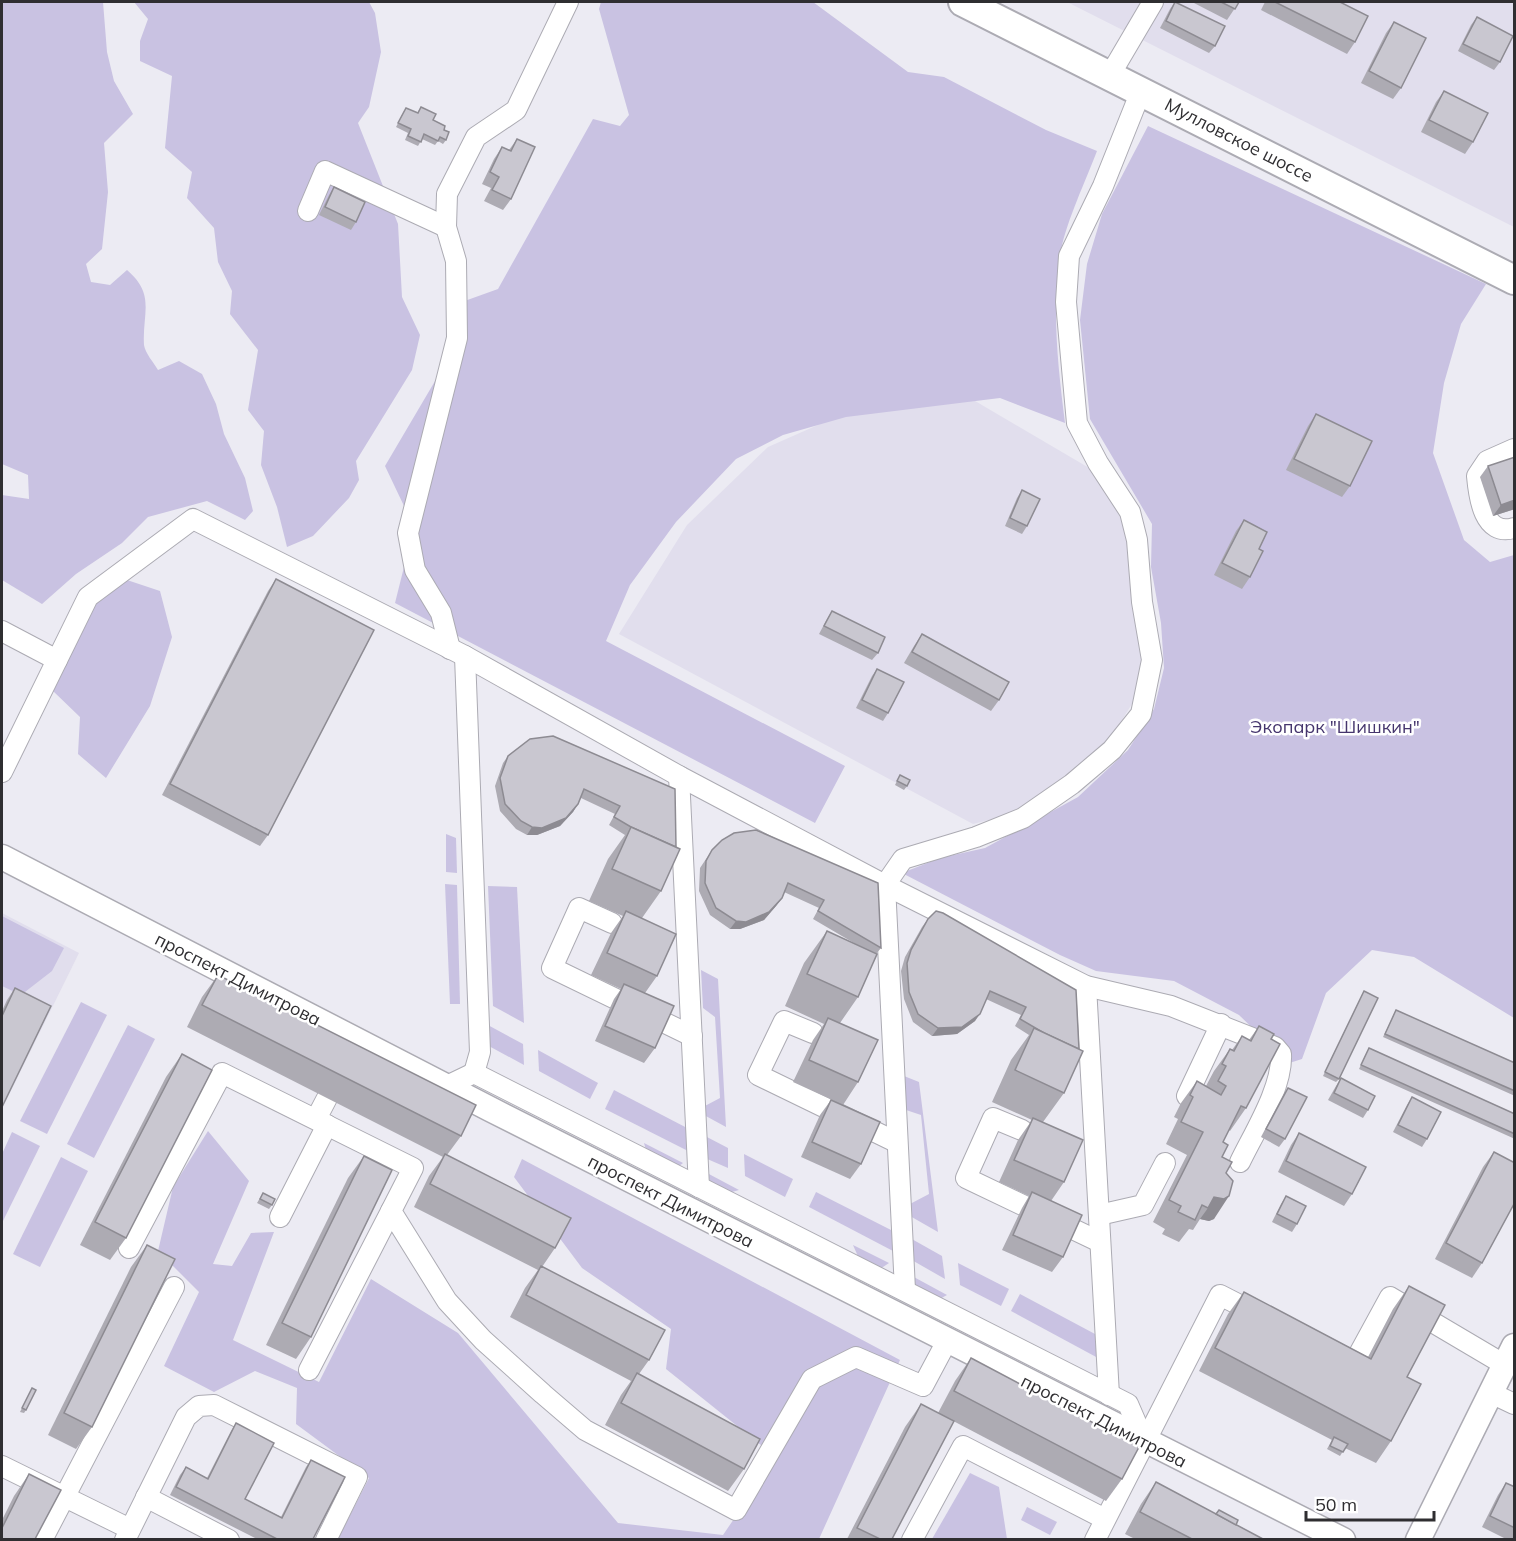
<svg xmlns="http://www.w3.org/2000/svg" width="1516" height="1541" font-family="Mulish,sans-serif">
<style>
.built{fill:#e1deed}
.green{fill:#c9c2e2}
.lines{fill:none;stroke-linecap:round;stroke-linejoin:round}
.minor-casing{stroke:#acabb3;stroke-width:22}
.major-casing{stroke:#acabb3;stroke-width:27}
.highway-casing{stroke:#acabb3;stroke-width:32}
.minor{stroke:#fff;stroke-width:20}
.major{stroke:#fff;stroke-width:24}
.highway{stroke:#fff;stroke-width:28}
.wall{fill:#adabb3}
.shaded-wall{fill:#8d8b92}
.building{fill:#c9c7d0;stroke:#8d8b92;stroke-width:1.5}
.labels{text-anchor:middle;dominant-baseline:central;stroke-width:5;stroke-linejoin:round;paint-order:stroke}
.street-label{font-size:18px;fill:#2f2e31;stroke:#fff}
.park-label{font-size:18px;fill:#45356d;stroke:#fff}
</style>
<rect width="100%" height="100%" fill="#ecebf3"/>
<g class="built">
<path d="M1067 2H1514V227Z"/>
<path d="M931 375 1096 472 1124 513 1144 660 1138 694 1106 746 1048 794 1012 814 973 824 619 634 687 525 768 447Z"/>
<path d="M2 913 79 953 2 1109Z"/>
</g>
<g class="green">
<path d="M2 2H103L107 52 114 81 133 114 104 143 108 192 102 249 86 264 91 282 110 285 127 270C156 295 142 313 144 345 145 353 154 363 158 370L179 361 202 374 216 404 224 434 245 478 253 511 245 520 207 501 148 517 122 543 76 574 42 604 2 580V495L29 499 28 475 2 464Z"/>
<path d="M134 2H369L375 13 381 52 369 107 358 123 398 224 402 297 420 335 412 370 356 461 359 480 349 498 313 536 287 547 277 507 261 465 264 431 248 410 258 350 230 314 232 291 218 262 214 228 187 198 192 172 165 148 172 76 140 61V41L148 19Z"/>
<path d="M601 2H813L908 72 944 77 1046 130 1097 151C1086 180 1067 220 1061 250 1051 307 1058 367 1065 423L1000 398 846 417 783 435 736 459 676 522 630 585 606 641 845 766 815 823 395 603 414 527 385 466 448 359 459 303 498 289 593 119 620 126 629 115 599 9Z"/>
<path d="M1148 126 1486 284 1461 324 1444 383 1433 453 1464 540 1490 562 1514 555V1018L1414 957 1372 950 1326 993 1302 1059 1283 1065 1271 1046 1239 1015 1174 981 1096 971 1060 955 902 873 940 858 985 848 1078 797 1128 750 1154 709 1164 668 1161 623 1151 567 1152 524 1090 419 1080 320 1087 264 1102 214Z"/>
<path d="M124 579 160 591 172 637 150 706 106 778 78 754 80 717 53 691 94 601Z"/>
<path d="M446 834 456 838 457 873 446 872Z"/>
<path d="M445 884 457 885 460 1004H450Z"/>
<path d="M488 886 517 887 524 1023 493 1006Z"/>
<path d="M2 916 64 948 52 971 21 995 2 986Z"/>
<path d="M701 970 718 979 726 1127 704 1115 703 1107 720 1098 715 1017 703 1008Z"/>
<path d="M81 1002 107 1015 47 1134 20 1121Z"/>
<path d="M486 1024 523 1044 524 1065 487 1045Z"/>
<path d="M128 1025 155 1039 94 1158 67 1144Z"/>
<path d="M538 1050 598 1083 590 1099 539 1071Z"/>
<path d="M904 1076 919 1082 938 1232 910 1216V1204L929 1194 921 1115 906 1110Z"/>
<path d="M614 1090 689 1129 690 1152 605 1109Z"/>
<path d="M208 1131 249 1181 213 1264 232 1266 251 1233 274 1232 233 1340 319 1382 371 1279 458 1333 618 1523 723 1535 776 1457 666 1369 671 1329 582 1268 514 1177 522 1159 900 1360 819 1539H338L369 1478 296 1424 297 1388 255 1371 214 1392 164 1366 199 1292 158 1251 173 1187Z"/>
<path d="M12 1132 40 1146 2 1223V1154Z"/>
<path d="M705 1136 728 1148V1168L705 1158Z"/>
<path d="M644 1143 683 1163 679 1166 648 1157Z"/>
<path d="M744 1154 793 1179 785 1197 745 1176Z"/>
<path d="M61 1157 88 1171 40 1267 13 1254Z"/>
<path d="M707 1173 739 1190 725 1194 712 1186Z"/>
<path d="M816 1192 893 1231V1251L809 1207Z"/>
<path d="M910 1238 942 1256 945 1279 910 1259Z"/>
<path d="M853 1245 889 1263 880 1269 860 1261Z"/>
<path d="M958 1263 1009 1289 1001 1306 960 1285Z"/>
<path d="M912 1276 947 1295 938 1300 914 1287Z"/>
<path d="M1020 1294 1095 1334 1098 1358 1011 1311Z"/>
<path d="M970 1473 999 1487 1007 1539H932Z"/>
<path d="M1027 1507 1057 1522 1050 1535 1021 1520Z"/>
</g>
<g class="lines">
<g class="minor-casing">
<g id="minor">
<path d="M1110 75 1153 2"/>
<path d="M308 211 325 171 446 227"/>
<path d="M1514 449 1487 461 1477 476C1479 498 1484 537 1514 528"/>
<path d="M2 631 57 660"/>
<path d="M450 649 441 613 415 570 408 533 457 338 456 261 446 227 447 194 476 137 516 110 568 2"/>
<path d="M465 656 480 1052 474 1073"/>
<path d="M2 772 88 597 193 519 465 656 679 776 885 885 1086 986 1171 1006 1275 1047 1281 1054C1283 1087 1254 1133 1240 1162"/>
<path d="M679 776 699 1187"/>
<path d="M612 923 579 908 552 968 692 1036"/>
<path d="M1086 986 1109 1395"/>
<path d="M813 1033 784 1021 758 1075 896 1142"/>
<path d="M447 1086 474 1073 1128 1404 1144 1441"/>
<path d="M1187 1096 1221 1024"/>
<path d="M316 1119 327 1098"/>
<path d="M1022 1130 993 1118 966 1178 1100 1242"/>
<path d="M1099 1215 1143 1205 1165 1163"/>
<path d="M280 1217 327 1125"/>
<path d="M129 1248 222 1073 413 1168 391 1211 447 1301 483 1340 543 1394 585 1430 736 1510 812 1379 856 1357 923 1386 947 1341"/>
<path d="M905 1290 885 885 903 859 976 837 1023 818 1072 784 1112 750 1141 714 1152 660 1142 602 1137 540 1130 512 1098 463 1077 423 1066 302 1069 256 1103 186 1141 91"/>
<path d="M1341 1357 1354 1363 1390 1297 1505 1365"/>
<path d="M309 1370 391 1211"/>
<path d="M1491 1393 1514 1404"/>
<path d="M2 1466 130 1529"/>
<path d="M146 1497 229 1540"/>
<path d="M42 1540 174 1287"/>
<path d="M125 1540 186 1417 199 1406 214 1405 357 1477 326 1540"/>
<path d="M912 1540 963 1446 1105 1519"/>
<path d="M1095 1540 1220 1295 1259 1315"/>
</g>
</g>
<g class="major-casing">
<g id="major">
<path d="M2 857 490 1109 1343 1540"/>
<path d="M1418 1540 1514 1346"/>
</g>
</g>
<g class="highway-casing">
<path id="highway" d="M963 2 1514 280"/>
</g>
<use href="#minor" class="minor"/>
<use href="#major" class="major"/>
<use href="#highway" class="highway"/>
</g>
<g class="wall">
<path d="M1175 2 1215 46 1209 53 1160 28 1170 9Z"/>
<path d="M1195 2H1239L1227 20 1194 3Z"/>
<path d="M1265 2H1340L1355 42 1347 54 1261 10Z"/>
<path d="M1477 17 1500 62 1494 70 1458 51 1471 25Z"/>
<path d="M1394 22 1401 88 1393 99 1361 83 1386 33Z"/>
<path d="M1444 91 1473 142 1465 154 1421 132 1436 102Z"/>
<path d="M421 107 433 120 444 130 446 140 443 144 438 141 435 145 422 139 418 146 405 140 408 133 396 127 406 108 417 113Z"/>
<path d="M517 139 511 199 503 210 484 201 491 188 482 184 494 159 502 147 509 150Z"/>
<path d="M334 187 356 222 351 230 319 215 329 195Z"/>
<path d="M1316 414 1350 486 1342 497 1286 470 1308 426Z"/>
<path d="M1515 457V509L1493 516 1480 477 1488 466Z"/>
<path d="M1022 490 1027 526 1022 534 1005 526 1017 498Z"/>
<path d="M1244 520 1259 549 1250 577 1242 589 1214 575 1236 531Z"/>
<path d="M276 579 268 835 260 846 162 795 268 591Z"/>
<path d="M832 611 878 653 872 660 819 634 827 619Z"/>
<path d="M922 634 999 700 991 711 904 663 914 646Z"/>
<path d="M877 669 888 713 883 721 856 708 872 676Z"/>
<path d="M508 756 675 789 661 891 642 918 657 976 645 993 655 1048 644 1063 595 1041 614 999 621 989 591 975 611 933 623 916 589 901 608 859 625 835 609 825 615 814 581 798 573 812 560 826 537 835H527L516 829 500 811 495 786 503 763Z"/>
<path d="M900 775 907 786 904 790 895 785Z"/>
<path d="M756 830 881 948 876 954 858 997 840 1023 858 1082 843 1105 793 1082 813 1040 824 1024 785 1006 804 963 827 931 859 946 813 919 819 908 784 892 782 898 776 906 764 920 740 929H730L710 915 699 891 700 868 712 850Z"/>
<path d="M928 919 1076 990 1064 1093 1043 1122 1064 1182 1051 1201 1063 1257 1052 1272 1002 1250 1022 1208 1029 1196 999 1182 1018 1140 1032 1120 992 1102 1011 1060 1029 1035 1015 1026 1021 1015 986 999 975 1021 957 1034 932 1036 913 1022 904 999 901 971 905 957 922 927Z"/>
<path d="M218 975 461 1136 447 1155 555 1248 542 1267 649 1360 639 1374 744 1469 728 1491 605 1425 621 1395 631 1381 510 1317 525 1288 538 1270 414 1207 429 1176 443 1157 187 1027 202 997Z"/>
<path d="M15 988 2 1107V1011L7 1000Z"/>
<path d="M1364 991 1339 1079 1336 1082 1323 1076Z"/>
<path d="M1396 1010 1515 1063V1096L1383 1037Z"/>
<path d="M1259 1026 1271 1039 1246 1108 1230 1131 1229 1130 1223 1142 1222 1157 1226 1173 1214 1219 1209 1221 1200 1219 1193 1230 1189 1229 1179 1242 1162 1234 1165 1229 1153 1222 1187 1155 1166 1144 1178 1119 1174 1117 1181 1103 1197 1081 1206 1086 1214 1071 1230 1049 1232 1050 1242 1036 1249 1040Z"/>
<path d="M1369 1048 1515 1114V1139L1359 1069Z"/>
<path d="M182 1054 126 1238 110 1260 80 1245 166 1077Z"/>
<path d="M1341 1078 1368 1110 1363 1118 1328 1100 1336 1086Z"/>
<path d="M1288 1088 1285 1139 1279 1147 1261 1137 1283 1095Z"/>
<path d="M1412 1097 1427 1139 1422 1147 1393 1132 1407 1105Z"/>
<path d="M831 1100 861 1164 850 1179 801 1157 820 1115Z"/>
<path d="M1299 1133 1352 1194 1344 1206 1278 1172 1291 1145Z"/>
<path d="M1494 1152 1482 1263 1472 1278 1435 1259 1483 1167Z"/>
<path d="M364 1156 311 1337 296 1359 266 1345 348 1178Z"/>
<path d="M263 1193 272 1205 269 1209 257 1203Z"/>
<path d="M1286 1196 1297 1224 1292 1232 1272 1222 1281 1204Z"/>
<path d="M147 1245 92 1427 76 1449 48 1435 131 1267Z"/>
<path d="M1409 1286 1407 1377 1391 1441 1376 1463 1345 1448 1340 1456 1327 1449 1332 1440 1199 1371 1228 1314 1244 1292 1368 1357 1393 1309Z"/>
<path d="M971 1358 1122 1479 1106 1501 938 1413 955 1381Z"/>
<path d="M32 1388 26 1410 24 1413 20 1412Z"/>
<path d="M921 1404 892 1539H847L905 1427Z"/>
<path d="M236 1423 245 1499 281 1517 306 1467 311 1460 313 1539H257L170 1495 180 1475 186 1467 207 1478 231 1431Z"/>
<path d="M29 1474 2 1539V1520L14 1496Z"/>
<path d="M1156 1482 1216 1514 1219 1510 1236 1525 1263 1539H1135L1125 1534 1141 1504Z"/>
<path d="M1506 1483 1515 1487V1539H1506L1482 1527 1498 1495Z"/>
</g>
<g class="shaded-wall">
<path d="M1515 500V509L1493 516 1501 505Z"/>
<path d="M578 804 573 812 560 826 537 835H527L532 827Z"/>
<path d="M782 898 776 906 764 920 740 929H730L736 921Z"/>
<path d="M980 1014 975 1021 957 1034 932 1036 938 1028Z"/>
<path d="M1229 1196 1214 1219 1209 1221 1200 1219 1208 1208 1214 1197Z"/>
</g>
<g class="building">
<path d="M1175 2 1225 26 1215 46 1166 21Z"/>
<path d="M1221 2H1239L1235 9Z"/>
<path d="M1275 2H1340L1368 16 1355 42Z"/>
<path d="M1477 17 1513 36 1500 62 1463 44Z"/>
<path d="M1394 22 1426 38 1401 88 1369 71Z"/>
<path d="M1444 91 1488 113 1473 142 1429 120Z"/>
<path d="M421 107 436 114 433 120 445 126 444 130 449 132 446 140 440 137 438 141 424 134 421 142 408 136 411 129 398 123 406 108 418 113Z"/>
<path d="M517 139 535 147 511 199 492 190 499 177 490 172 502 147 511 151Z"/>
<path d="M334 187 365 202 356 222 325 207Z"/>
<path d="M1316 414 1372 441 1350 486 1294 459Z"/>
<path d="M1515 457V500L1501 505 1488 466Z"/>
<path d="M1022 490 1040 499 1027 526 1010 518Z"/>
<path d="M1244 520 1267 532 1259 549 1263 551 1250 577 1222 563Z"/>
<path d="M276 579 374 630 268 835 170 784Z"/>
<path d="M832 611 885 637 878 653 824 626Z"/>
<path d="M922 634 1009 682 999 700 912 652Z"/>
<path d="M877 669 904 682 888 713 862 700Z"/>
<path d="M553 736 675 789 676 847 631 827 614 817 620 806 584 789 578 804 566 818 542 828 532 827 521 821 505 804 500 778 508 756 530 739Z"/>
<path d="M900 775 910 780 907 786 897 781Z"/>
<path d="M631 827 680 849 661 891 612 869Z"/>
<path d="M756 830 878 883 881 948 818 911 824 900 788 883 782 898 769 912 746 922 736 921 716 908 705 883 706 861 712 850 722 840 734 833Z"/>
<path d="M626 911 676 934 657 976 607 953Z"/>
<path d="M936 911 943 913 1076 990 1079 1049 1044 1033 1020 1019 1026 1007 990 991 980 1014 962 1027 938 1028 918 1014 909 992 907 963 911 950 928 919Z"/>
<path d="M827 931 877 954 858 997 807 974Z"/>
<path d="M218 975 476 1105 461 1136 202 1005Z"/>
<path d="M624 984 674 1006 655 1048 605 1026Z"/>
<path d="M15 988 51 1006 2 1107V1016Z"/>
<path d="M1364 991 1378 998 1339 1079 1325 1072Z"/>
<path d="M1396 1010 1515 1063V1091L1385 1034Z"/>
<path d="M828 1018 878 1040 858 1082 809 1060Z"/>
<path d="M1259 1026 1274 1034 1271 1039 1280 1044 1246 1108 1241 1106 1223 1142 1228 1145 1222 1157 1232 1162 1226 1173 1233 1181 1229 1196 1224 1199 1214 1197 1208 1208 1202 1205 1195 1220 1178 1212 1181 1206 1169 1200 1203 1132 1181 1122 1193 1097 1190 1095 1197 1081 1221 1095 1226 1086 1218 1081 1226 1066 1222 1064 1230 1049 1234 1051 1242 1036 1251 1041Z"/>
<path d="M1034 1028 1083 1051 1064 1093 1015 1070Z"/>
<path d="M1369 1048 1515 1114V1134L1361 1065Z"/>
<path d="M182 1054 212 1070 126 1238 95 1222Z"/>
<path d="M1341 1078 1375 1096 1368 1110 1334 1093Z"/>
<path d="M1288 1088 1307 1097 1285 1139 1266 1129Z"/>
<path d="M1412 1097 1441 1112 1427 1139 1398 1125Z"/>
<path d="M831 1100 880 1122 861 1164 812 1142Z"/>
<path d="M1033 1118 1083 1140 1064 1182 1014 1160Z"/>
<path d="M1299 1133 1366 1167 1352 1194 1286 1161Z"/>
<path d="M1494 1152 1515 1163V1202L1482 1263 1446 1243Z"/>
<path d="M445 1154 571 1218 555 1248 430 1184Z"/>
<path d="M364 1156 392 1170 311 1337 282 1323Z"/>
<path d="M1032 1192 1082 1215 1063 1257 1013 1235Z"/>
<path d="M263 1193 275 1199 272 1205 260 1199Z"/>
<path d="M1286 1196 1306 1206 1297 1224 1277 1214Z"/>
<path d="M147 1245 175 1259 92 1427 64 1413Z"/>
<path d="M541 1266 665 1330 649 1360 526 1295Z"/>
<path d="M1409 1286 1445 1305 1407 1377 1421 1384 1391 1441 1215 1348 1244 1292 1371 1359Z"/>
<path d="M971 1358 1139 1447 1122 1479 954 1391Z"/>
<path d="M637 1373 760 1439 744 1469 621 1403Z"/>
<path d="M32 1388 36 1390 26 1410 22 1408Z"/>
<path d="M921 1404 954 1421 892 1539H880L857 1528Z"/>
<path d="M236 1423 274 1443 245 1499 282 1518 311 1460 345 1477 313 1539H277L176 1487 186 1467 208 1479Z"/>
<path d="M1334 1437 1348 1444 1343 1452 1330 1446Z"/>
<path d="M29 1474 61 1490 35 1539H2V1528Z"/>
<path d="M1156 1482 1263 1539H1192L1140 1512Z"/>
<path d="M1506 1483 1515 1487V1528L1490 1516Z"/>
<path d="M1219 1510 1238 1520 1236 1525 1216 1514Z"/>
</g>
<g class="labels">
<g class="street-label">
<text transform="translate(1239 140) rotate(27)">Мулловское шоссе</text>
<text transform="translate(238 979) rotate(27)">проспект Димитрова</text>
<text transform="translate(671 1201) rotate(27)">проспект Димитрова</text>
<text transform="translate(1104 1421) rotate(27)">проспект Димитрова</text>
</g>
<g class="park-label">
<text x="1335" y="726">Экопарк "Шишкин"</text>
</g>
</g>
<rect width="1516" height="1541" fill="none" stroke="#2f2e31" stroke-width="6"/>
<path d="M1306 1511v9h128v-9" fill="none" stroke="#2f2e31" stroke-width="3"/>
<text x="1315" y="1511" font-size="18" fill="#2f2e31" stroke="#ffffff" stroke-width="4.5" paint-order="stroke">50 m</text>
</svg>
